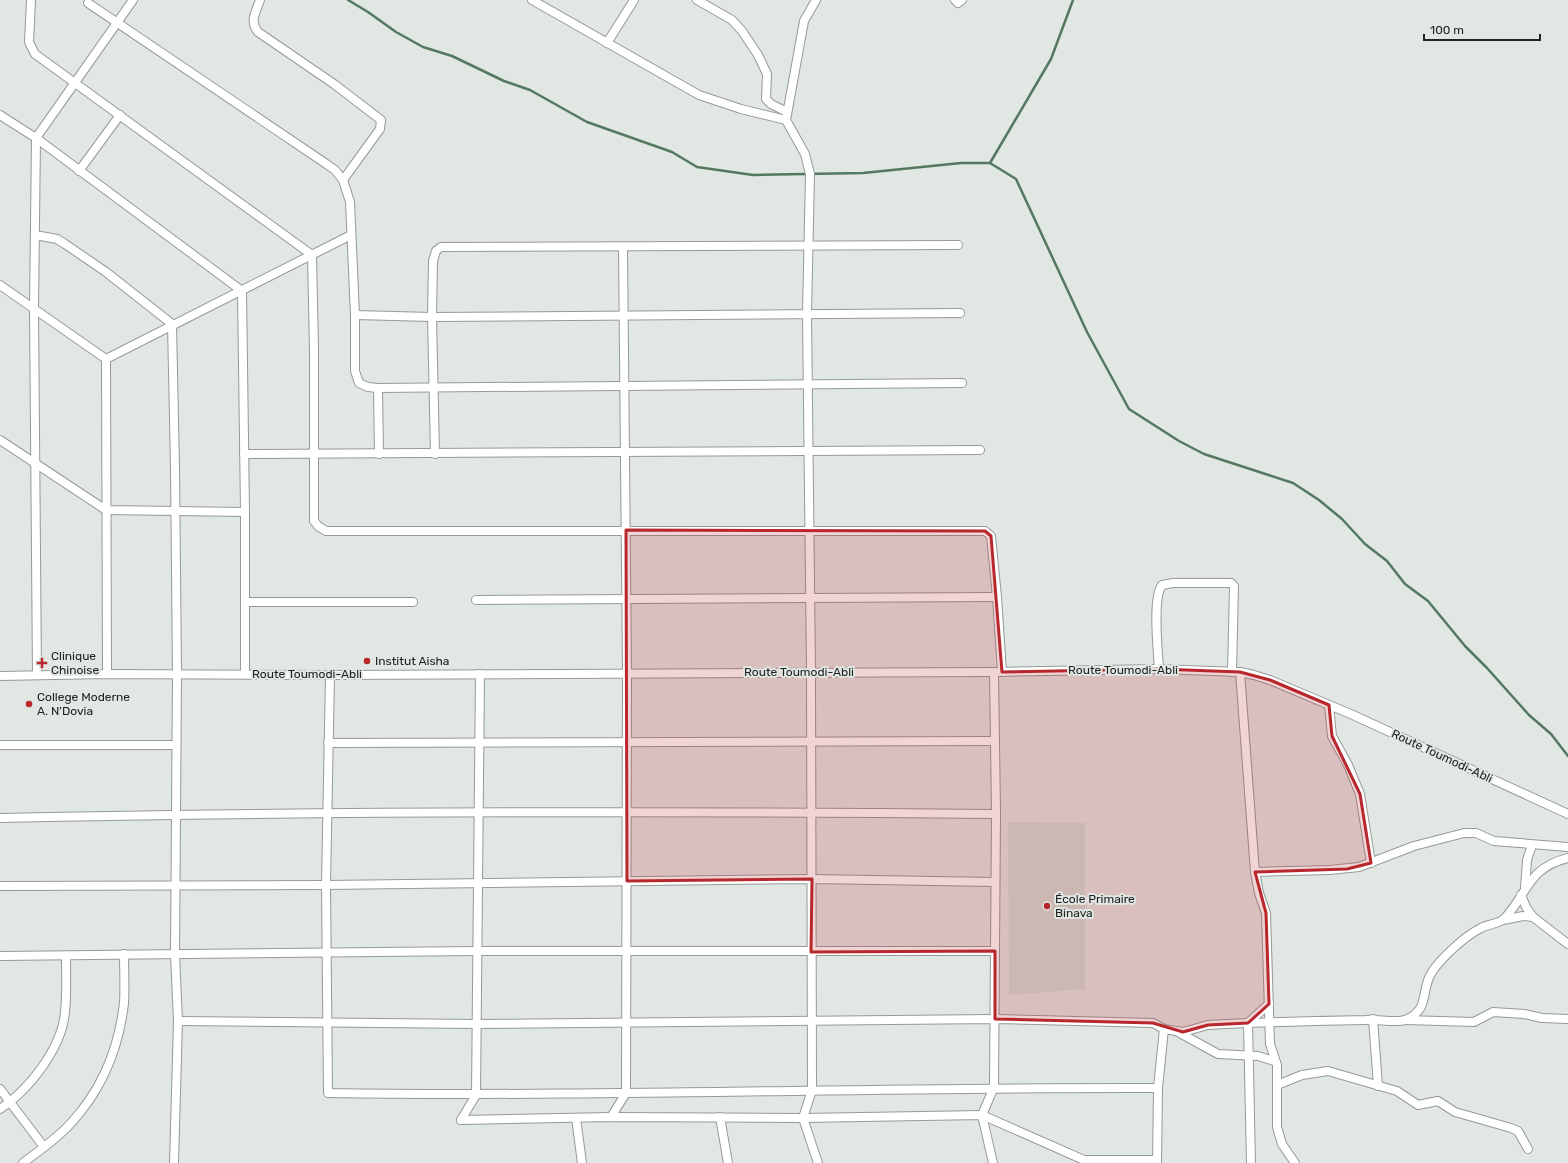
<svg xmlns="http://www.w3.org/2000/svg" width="1568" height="1163" font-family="Rubik,sans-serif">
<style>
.built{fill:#d0dcd4}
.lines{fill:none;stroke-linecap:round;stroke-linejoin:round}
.stream{stroke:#557861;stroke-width:2.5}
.minor-casing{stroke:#959a97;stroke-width:10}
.minor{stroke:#fff;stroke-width:8}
.marked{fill:#b7272b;fill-opacity:0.2;stroke:#b7272b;stroke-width:3;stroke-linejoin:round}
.poi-dot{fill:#b7272b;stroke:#e1e7e3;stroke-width:1.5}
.labels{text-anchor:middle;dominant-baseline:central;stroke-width:4;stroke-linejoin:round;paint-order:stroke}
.poi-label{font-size:12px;fill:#202221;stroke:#e1e7e3;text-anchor:start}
.street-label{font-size:12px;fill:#202221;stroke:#e1e7e3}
</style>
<rect width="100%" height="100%" fill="#e1e7e3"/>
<path class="built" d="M1008 822 1085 823V989L1009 995Z"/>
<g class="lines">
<g class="stream">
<path d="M348 0 368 12 396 32 423 47 452 56 504 81 530 90 587 122 672 152 697 167 753 175 863 173 961 163H990L1016 179 1087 332 1129 409 1179 441 1204 454 1293 483 1319 500 1342 519 1365 544 1387 561 1405 584 1428 601 1465 646 1487 668 1529 715 1551 734 1568 756"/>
<path d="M990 163 1051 59 1073 0"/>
</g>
<g class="minor-casing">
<g id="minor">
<path d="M31 0 29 42 35 54 312 255 314 350V521L318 526 326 531H985L991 536 997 597 1002 672"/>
<path d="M260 0C256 12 249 21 258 32L334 84 381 120 380 129 343 180"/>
<path d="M532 0 699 95 741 109 786 120"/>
<path d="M697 0 732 20 742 31 758 55 767 74 766 99 771 104 787 112"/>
<path d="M816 0 804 21 786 120 805 154 810 174 807 314 811 671 812 1090 803 1118 818 1163"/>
<path d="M955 0 958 3 962 0"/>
<path d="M88 3 322 161 335 170 343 180 350 202 355 315V371L359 383 368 387 378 388 962 383"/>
<path d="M607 43 634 0"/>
<path d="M0 115 36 138 242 291 245 512V674"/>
<path d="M79 171 120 115"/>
<path d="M35 235 57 239 65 244 106 272 172 324 175 467 177 674 175 955 178 1021 174 1163"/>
<path d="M0 285 106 359"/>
<path d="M355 315 432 317 960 313"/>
<path d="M106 359 107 674"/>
<path d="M106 359 351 235"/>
<path d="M378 388 379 454"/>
<path d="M0 440 106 510 245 512"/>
<path d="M244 454 980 450"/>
<path d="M435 454 432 317 433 261 436 251 441 247 958 245"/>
<path d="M476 600 997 597"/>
<path d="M246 602H413"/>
<path d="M1159 669C1158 651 1152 598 1162 585L1173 583H1231L1234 586 1232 672"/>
<path d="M1240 672 1255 872 1259 893 1266 913 1270 1044 1277 1065V1127L1282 1144 1295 1163"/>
<path d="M37 675 34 309 36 138 133 0"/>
<path d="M330 675 326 885 328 1093C604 1097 881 1087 1158 1088"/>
<path d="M0 676 107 674 330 675 994 672 1159 669 1240 672 1254 675 1270 680 1353 715 1568 814"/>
<path d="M1329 705 1332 736 1348 765 1360 794 1371 863"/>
<path d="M328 743 995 741"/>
<path d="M0 745H175"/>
<path d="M0 818C332 811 664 811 996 814"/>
<path d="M1255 872 1330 870 1359 867 1414 846 1464 833H1476L1494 841 1568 847"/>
<path d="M0 886 326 885 812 879 995 882"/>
<path d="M1525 888 1527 860 1532 845"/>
<path d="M1521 895 1526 907 1533 917"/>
<path d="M1503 920 1523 916 1533 917 1568 944"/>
<path d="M0 956 477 951H995"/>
<path d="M1373 1019 1378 1086"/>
<path d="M1405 1020 1474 1022 1493 1012 1524 1014 1542 1018 1568 1019"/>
<path d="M178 1021 477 1024 995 1019 1153 1023 1164 1029"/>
<path d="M1178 1032 1218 1054 1258 1056 1274 1061"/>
<path d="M1277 1085 1302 1075 1328 1071 1397 1091 1418 1105 1438 1101 1455 1112 1511 1128 1518 1131 1528 1149"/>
<path d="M0 1089 44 1147"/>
<path d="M0 1109C29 1090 62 1048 65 1012 67 994 66 975 66 957"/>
<path d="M611 1117 626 1093 627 673 623 247"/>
<path d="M720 1117 728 1163"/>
<path d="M576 1118 582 1163"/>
<path d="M461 1120 611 1117 803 1118 982 1115 1084 1160H1157"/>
<path d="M461 1120 476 1095 480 674"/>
<path d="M23 1163C40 1150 58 1138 72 1122 102 1089 119 1047 124 1003 125 987 124 970 124 954"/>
<path d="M993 1163 982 1115 994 1087 996 814 994 672"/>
<path d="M1157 1163 1158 1088 1164 1029 1183 1032 1208 1025C1261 1022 1313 1021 1366 1020 1376 1019 1397 1023 1405 1020 1431 1010 1420 989 1432 972 1442 957 1465 936 1481 928 1488 924 1498 924 1504 919 1528 894 1527 868 1568 858"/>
<path d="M1251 1163 1248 1023 1269 1004"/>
</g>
</g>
<use href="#minor" class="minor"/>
</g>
<path class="marked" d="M626 530 985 531 991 536 1002 672 1159 669 1240 672 1270 680 1329 705 1332 736 1360 794 1371 863 1347 869 1255 872 1266 913 1269 1004 1248 1023 1208 1025 1183 1032 1153 1023 995 1019V951L811 952 812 879 627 881Z"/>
<g class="poi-dot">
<circle cx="367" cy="661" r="4"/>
<path d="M40 657h4v4h4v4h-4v4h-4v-4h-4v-4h4z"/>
<circle cx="29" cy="704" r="4"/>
<circle cx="1047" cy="906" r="4"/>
</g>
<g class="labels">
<g class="poi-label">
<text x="51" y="656">Clinique<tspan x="51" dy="14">Chinoise</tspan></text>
<text x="375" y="661">Institut Aisha</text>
<text x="37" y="697">College Moderne<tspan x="37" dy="14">A. N'Dovia</tspan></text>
<text x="1055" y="899">École Primaire<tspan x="1055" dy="14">Binava</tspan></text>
</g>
<g class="street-label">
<text x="1123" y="670">Route Toumodi-Abli</text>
<text x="799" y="672">Route Toumodi-Abli</text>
<text x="307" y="674">Route Toumodi-Abli</text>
<text transform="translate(1442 756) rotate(25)">Route Toumodi-Abli</text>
</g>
</g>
<path d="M1424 34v6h116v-6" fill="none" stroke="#202221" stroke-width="2"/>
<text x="1430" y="34" font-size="12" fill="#202221" stroke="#e1e7e3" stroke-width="3" paint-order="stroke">100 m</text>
</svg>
